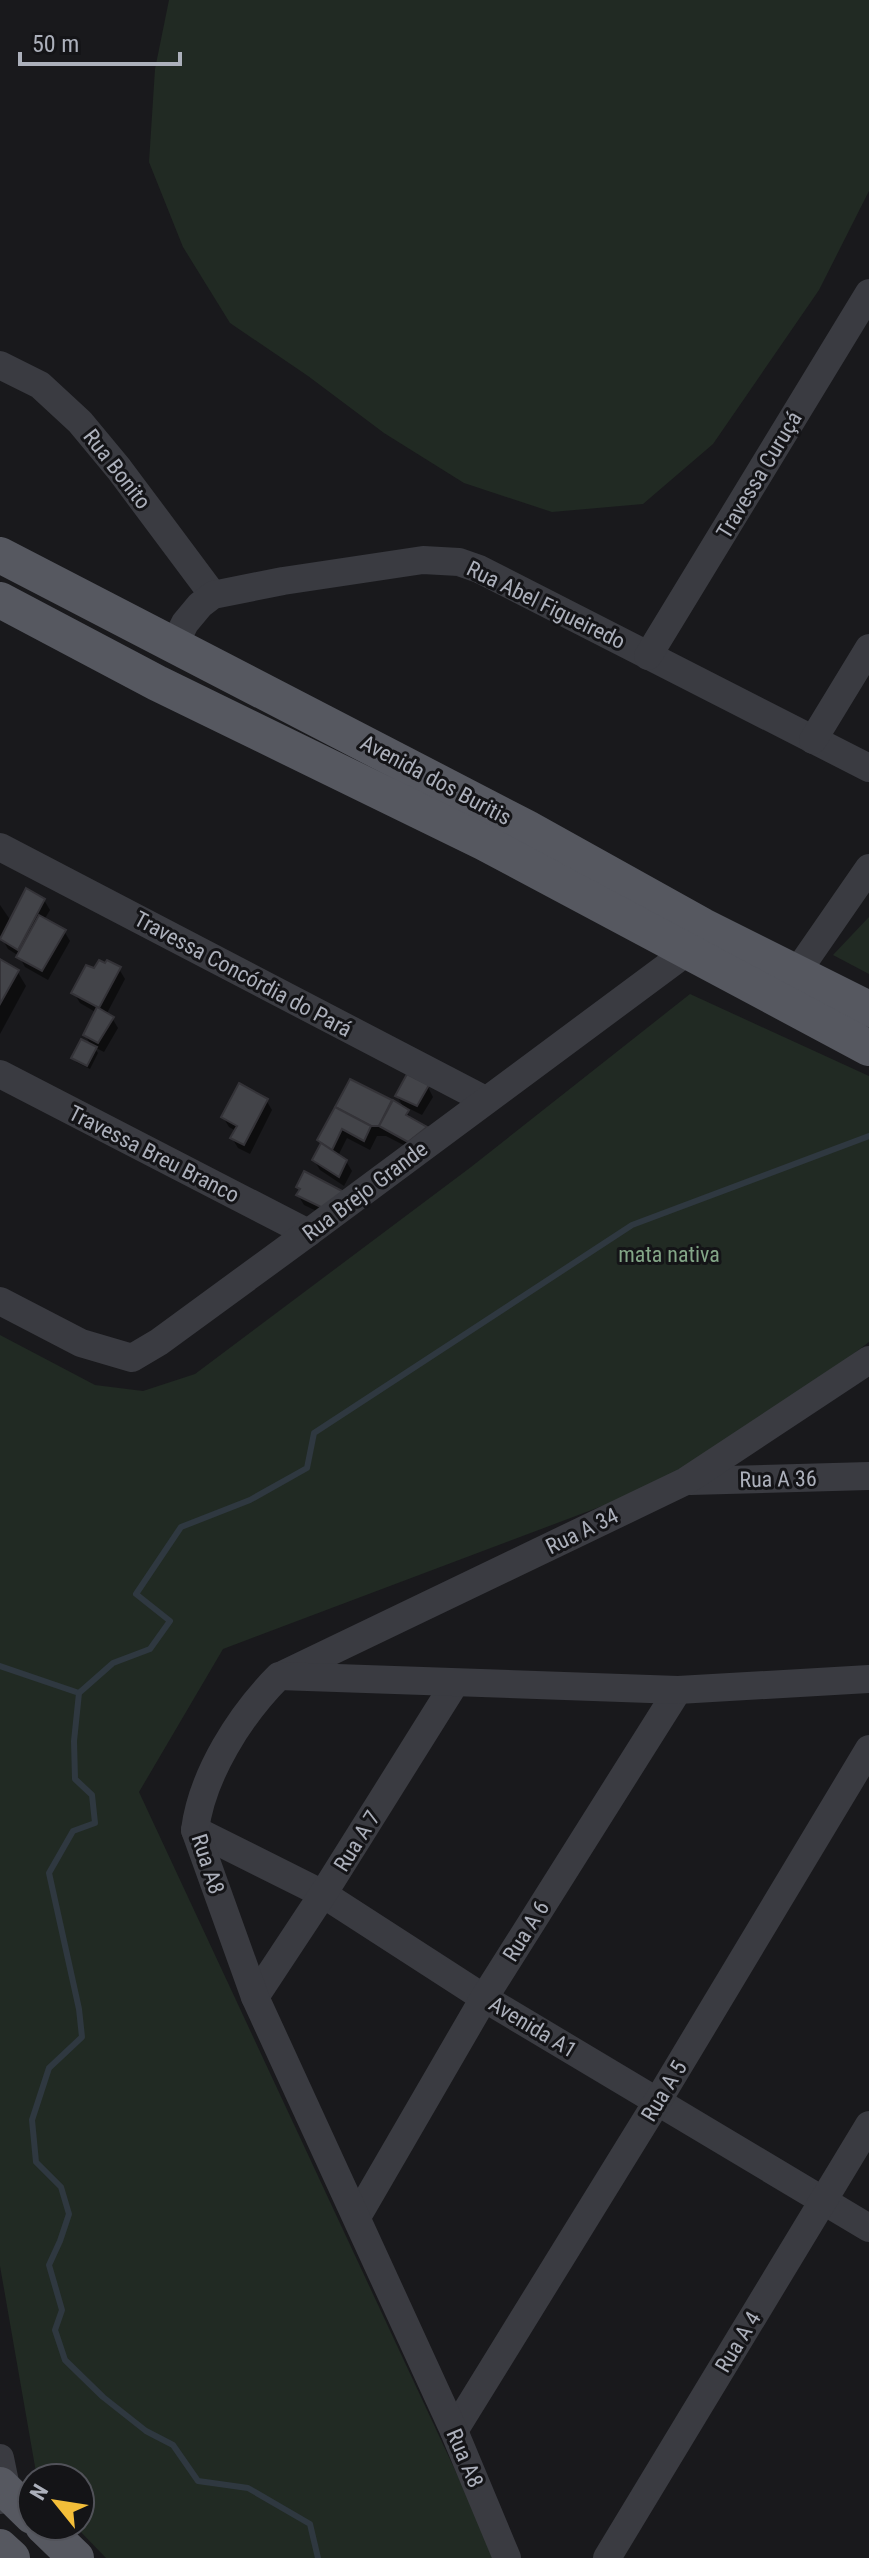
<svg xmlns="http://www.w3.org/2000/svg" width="869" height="2558" font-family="'Roboto Condensed',sans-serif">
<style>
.green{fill:#212a23}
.shadow{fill:#0007}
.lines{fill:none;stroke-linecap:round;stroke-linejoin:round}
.stream{stroke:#2f3840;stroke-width:6}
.building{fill:#434449;stroke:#343338;stroke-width:2}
.minor{stroke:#3a3b41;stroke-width:28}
.major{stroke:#565860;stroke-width:36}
.labels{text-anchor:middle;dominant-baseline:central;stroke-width:6;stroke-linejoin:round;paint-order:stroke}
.street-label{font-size:22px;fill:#acb0bb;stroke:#141417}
.park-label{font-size:22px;fill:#83a687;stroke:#141417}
</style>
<rect width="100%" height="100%" fill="#19191c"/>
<g class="green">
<path d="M169 0H869V191L819 290 713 444 643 504 552 512 464 483 384 433 308 376 230 323 183 247 149 162 155 69Z"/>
<path d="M869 917V974L833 955Z"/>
<path d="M690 994 869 1076V1342L703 1468 223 1649 139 1792 496 2558H106L75 2526H80V2478H37L0 2266V1335L95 1385 143 1391 195 1374 471 1167Z"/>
</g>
<g class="shadow">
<path d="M44 900 50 910 44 920 64 931 70 941 48 980 25 967 19 956 8 949 0 935V905L11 921Z"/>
<path d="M0 961 17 971 26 986 0 1034Z"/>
<path d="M106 966 119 969 125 979 106 1015 112 1018 118 1028 104 1052 94 1047 98 1053 90 1069 76 1062 73 1058 92 1047 85 1035 97 1013 80 1003 74 993 95 971Z"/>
<path d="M351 1082 406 1112 397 1096 428 1087 433 1097 422 1115 404 1106 412 1121 425 1129 431 1138 415 1151 386 1136H377L370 1150 347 1138 338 1156 346 1161 352 1171 344 1186 320 1170 314 1160 322 1146 319 1140Z"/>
<path d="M266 1100 272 1110 250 1154 238 1148 232 1138 236 1131 229 1127 223 1117Z"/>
<path d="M305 1173 331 1218 304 1205 298 1195 301 1191 298 1187Z"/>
</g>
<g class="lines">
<g class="stream">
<path d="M0 1666 79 1693"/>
<path d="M318 2558 310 2524 248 2488 198 2481 173 2445 146 2431 103 2397 65 2360 55 2330 62 2310 49 2265 60 2241 69 2214 61 2187 36 2162 32 2120 49 2068 82 2037 79 2009 49 1873 73 1831 95 1823 92 1795 75 1779 74 1741 79 1693 113 1663 150 1649 170 1621 136 1594 181 1527 250 1500 307 1468 314 1433 632 1225 869 1136"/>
</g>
</g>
<g class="building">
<path d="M26 888 45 899 18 950 0 939Z"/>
<path d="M39 915 66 930 42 971 16 957Z"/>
<path d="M0 959 19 970 0 1004Z"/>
<path d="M99 960 105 963 107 960 121 967 99 1008 71 993 86 965 94 968Z"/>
<path d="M97 1007 114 1017 98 1043 83 1035Z"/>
<path d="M81 1039 97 1047 87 1066 71 1058Z"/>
<path d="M407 1074 429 1085 417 1106 395 1096Z"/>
<path d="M350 1079 392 1100 379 1126H371L335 1107Z"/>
<path d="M239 1083 268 1099 244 1145 230 1138 237 1126 221 1117Z"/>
<path d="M393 1100 409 1110 406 1115 427 1127 408 1142 379 1126Z"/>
<path d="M335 1107 371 1126 364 1141 342 1129 332 1150 317 1140Z"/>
<path d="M321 1143 347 1160 339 1177 312 1160Z"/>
<path d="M304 1171 344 1192 325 1209 296 1195 300 1189 296 1187Z"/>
</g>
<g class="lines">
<g class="minor">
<path d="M0 365 40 385 80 422 119 469 213 595"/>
<path d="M174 645 185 623 200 605 213 595 283 581 423 560 459 562 479 569 869 768"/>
<path d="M648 656 869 293"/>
<path d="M813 740 869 648"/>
<path d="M0 847 485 1100"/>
<path d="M787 990 797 972 869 868"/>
<path d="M0 1074 308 1233"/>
<path d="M0 1301 81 1343 132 1358 159 1342 308 1233 688 951 697 936"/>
<path d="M690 1481 869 1476"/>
<path d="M284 1674 686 1481 869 1360"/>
<path d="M195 1830 323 1894 484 1998 869 2228"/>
<path d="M255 1997 323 1894 455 1683"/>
<path d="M357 2217 484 1998 678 1690"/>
<path d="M454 2431 657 2102 869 1749"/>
<path d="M0 2458 7 2492 0 2500"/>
<path d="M507 2558 454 2431 255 1997 195 1830C202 1775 240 1715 279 1676L678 1690 869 1679"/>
<path d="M607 2558 869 2125"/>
</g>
<g class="major">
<path d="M0 555 527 828 703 926 869 1009"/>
<path d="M0 600 157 683 485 843 869 1048"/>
<path d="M0 2485 32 2516"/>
<path d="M43 2526 76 2558"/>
<path d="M0 2547 12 2558"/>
</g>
</g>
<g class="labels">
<g class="street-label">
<text transform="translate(117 469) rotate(52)">Rua Bonito</text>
<text transform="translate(759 475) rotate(-59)">Travessa Curuçá</text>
<text transform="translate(546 605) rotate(26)">Rua Abel Figueiredo</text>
<text transform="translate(436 780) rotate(28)">Avenida dos Buritis</text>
<text transform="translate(243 974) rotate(28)">Travessa Concórdia do Pará</text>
<text transform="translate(154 1154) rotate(27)">Travessa Breu Branco</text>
<text transform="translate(365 1191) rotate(-37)">Rua Brejo Grande</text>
<text transform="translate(778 1479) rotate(-1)">Rua A 36</text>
<text transform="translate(582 1531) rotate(-26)">Rua A 34</text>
<text transform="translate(357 1841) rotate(-58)">Rua A 7</text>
<text transform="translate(208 1864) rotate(72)">Rua A8</text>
<text transform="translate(526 1931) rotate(-58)">Rua A 6</text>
<text transform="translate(533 2027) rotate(31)">Avenida A1</text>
<text transform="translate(664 2091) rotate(-59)">Rua A 5</text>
<text transform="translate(738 2342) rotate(-59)">Rua A 4</text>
<text transform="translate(465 2458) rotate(67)">Rua A8</text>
</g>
<g class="park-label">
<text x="669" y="1254">mata nativa</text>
</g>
</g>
<g transform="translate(56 2502) rotate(300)"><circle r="38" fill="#141417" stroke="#515259" stroke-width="2"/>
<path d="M0-6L14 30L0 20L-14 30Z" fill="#f4be39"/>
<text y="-12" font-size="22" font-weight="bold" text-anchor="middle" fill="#acb0bb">N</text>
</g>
<path d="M20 52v12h160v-12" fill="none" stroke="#acb0bb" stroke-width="4"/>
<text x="32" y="52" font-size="24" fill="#acb0bb" stroke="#141417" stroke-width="6" paint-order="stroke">50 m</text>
</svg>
